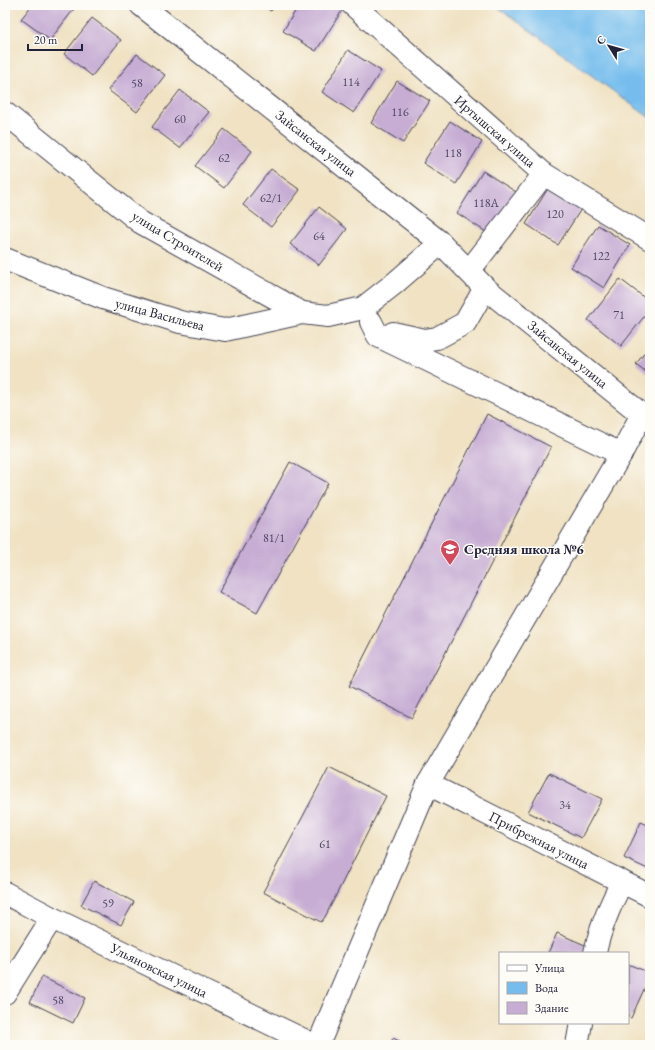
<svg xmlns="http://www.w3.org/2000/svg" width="655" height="1050" font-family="'EB Garamond',serif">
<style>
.water{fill:#76bded;stroke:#4c7094}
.building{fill:#c7add4}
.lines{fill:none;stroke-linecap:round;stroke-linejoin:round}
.minor-casing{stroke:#413f4f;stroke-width:24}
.minor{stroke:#fff;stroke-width:22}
.labels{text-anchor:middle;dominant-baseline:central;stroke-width:3;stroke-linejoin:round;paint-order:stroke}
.number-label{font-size:12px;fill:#4b4561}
.street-label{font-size:14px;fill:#22223b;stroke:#fdfcf7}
.poi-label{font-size:14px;font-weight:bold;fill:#22223b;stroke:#fdfcf7;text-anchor:start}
</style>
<rect width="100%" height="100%" fill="#fdfcf7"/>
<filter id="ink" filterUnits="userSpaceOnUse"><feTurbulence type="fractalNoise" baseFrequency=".025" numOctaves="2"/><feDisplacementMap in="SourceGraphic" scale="8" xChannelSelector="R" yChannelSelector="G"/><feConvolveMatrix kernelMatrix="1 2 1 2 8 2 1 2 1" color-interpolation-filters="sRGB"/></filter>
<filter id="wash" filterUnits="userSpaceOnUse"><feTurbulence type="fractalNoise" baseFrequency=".012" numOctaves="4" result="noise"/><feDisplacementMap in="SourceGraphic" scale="16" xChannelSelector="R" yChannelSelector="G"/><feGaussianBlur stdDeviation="0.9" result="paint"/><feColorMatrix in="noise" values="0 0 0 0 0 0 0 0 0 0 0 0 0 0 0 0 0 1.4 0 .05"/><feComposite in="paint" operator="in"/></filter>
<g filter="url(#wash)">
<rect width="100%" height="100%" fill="#f0e2c3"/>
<path class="water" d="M495 5H650V118Z"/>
<g id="blocks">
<g class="building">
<path d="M32 5H77L50 40 21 19Z"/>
<path d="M261 5H275L271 11Z"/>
<path d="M299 5H336L343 9 316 51 283 31Z"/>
<path d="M92 18 121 40 92 76 64 54Z"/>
<path d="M348 50 381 71 354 113 322 92Z"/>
<path d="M137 54 165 75 137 112 108 90Z"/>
<path d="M397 81 430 101 403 143 371 123Z"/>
<path d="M180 90 209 112 180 148 152 127Z"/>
<path d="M450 121 482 142 456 184 423 163Z"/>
<path d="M224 129 252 151 224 188 195 166Z"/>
<path d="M271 169 300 190 271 227 243 205Z"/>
<path d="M483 171 516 192 489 234 457 213Z"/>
<path d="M552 182 585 203 558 245 526 224Z"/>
<path d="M319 207 347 229 319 265 290 244Z"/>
<path d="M598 225 630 245 604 288 571 267Z"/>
<path d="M620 279 650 302V309L621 346 588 320Z"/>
<path d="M650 346V375L636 364Z"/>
<path d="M487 414 551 447 412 718 349 686Z"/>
<path d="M290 462 328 483 257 613 219 592Z"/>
<path d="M329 767 386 796 325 917 321 922 263 892Z"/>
<path d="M549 773 602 799 581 838 528 812Z"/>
<path d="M641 822 650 826V870L624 858Z"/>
<path d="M94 881 134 902 121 925 81 905Z"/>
<path d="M557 933 592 948 590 953H548Z"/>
<path d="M628 964 650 973V976L631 1018 628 1017Z"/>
<path d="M42 977 85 998 73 1023 30 1002Z"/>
<path d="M393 1038 408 1045H390Z"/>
</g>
</g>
</g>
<g filter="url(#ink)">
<use href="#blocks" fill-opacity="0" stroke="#413f4f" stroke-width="1"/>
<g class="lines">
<g class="minor-casing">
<g id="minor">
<path d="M141 5 441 243 485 288 650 421"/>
<path d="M353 5 544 174 650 239"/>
<path d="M5 113 140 222 302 313"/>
<path d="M5 259 103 298 180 322 225 330 302 313 328 316 363 308 395 283 441 243"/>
<path d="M469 271 544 174"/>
<path d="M371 322 378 336 621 454"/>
<path d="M393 333 425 340 437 338 465 323 485 288"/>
<path d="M428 784 650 896"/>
<path d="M5 893 52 918 314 1045"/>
<path d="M595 953C600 928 610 905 622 882"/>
<path d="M5 993 52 918"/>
<path d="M318 1045 428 784 621 454 642 414"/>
<path d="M577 1045 581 1023"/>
</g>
</g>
<use href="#minor" class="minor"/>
</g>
</g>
<defs>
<g id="school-pin" transform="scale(1)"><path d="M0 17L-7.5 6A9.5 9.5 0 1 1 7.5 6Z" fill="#d1495b" stroke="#fdfcf7"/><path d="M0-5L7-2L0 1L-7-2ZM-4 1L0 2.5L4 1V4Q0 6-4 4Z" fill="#fff"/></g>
</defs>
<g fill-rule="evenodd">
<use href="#school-pin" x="450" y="549"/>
</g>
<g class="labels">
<g class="number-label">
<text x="351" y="82">114</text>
<text x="137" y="83">58</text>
<text x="400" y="112">116</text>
<text x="180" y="119">60</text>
<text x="453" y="153">118</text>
<text x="224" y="158">62</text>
<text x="271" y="198">62/1</text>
<text x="486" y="203">118А</text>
<text x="555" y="214">120</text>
<text x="319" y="236">64</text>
<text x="601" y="256">122</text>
<text x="619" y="315">71</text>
<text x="274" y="538">81/1</text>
<text x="565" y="805">34</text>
<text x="325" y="844">61</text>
<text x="108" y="903">59</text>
<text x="58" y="1000">58</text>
</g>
<g class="street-label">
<text transform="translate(495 131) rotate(41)">Иртышская улица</text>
<text transform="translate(316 143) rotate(38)">Зайсанская улица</text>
<text transform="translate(178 241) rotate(31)">улица Строителей</text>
<text transform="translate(160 314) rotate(15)">улица Васильева</text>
<text transform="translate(568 354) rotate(39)">Зайсанская улица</text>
<text transform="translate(539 840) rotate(27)">Прибрежная улица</text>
<text transform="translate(159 970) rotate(26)">Ульяновская улица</text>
</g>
<g class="poi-label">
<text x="464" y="549">Средняя школа №6</text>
</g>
</g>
<rect width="655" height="1050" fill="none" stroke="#fdfcf7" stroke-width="20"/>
<rect x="499" y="952" width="130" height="72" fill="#fdfcf7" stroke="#a5a5ac"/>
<rect x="507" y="965" width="20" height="6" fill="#ffffff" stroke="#a5a5ac"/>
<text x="535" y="972" font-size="12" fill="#22223b">Улица</text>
<rect x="507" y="982" width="20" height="12" fill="#76bded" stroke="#a5a5ac"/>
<text x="535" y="992" font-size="12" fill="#22223b">Вода</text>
<rect x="507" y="1002" width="20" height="12" fill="#c7add4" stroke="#a5a5ac"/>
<text x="535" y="1012" font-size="12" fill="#22223b">Здание</text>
<g transform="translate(609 46) rotate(307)" stroke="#fdfcf7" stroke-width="3" paint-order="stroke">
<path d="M0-3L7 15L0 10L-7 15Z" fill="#22223b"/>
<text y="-6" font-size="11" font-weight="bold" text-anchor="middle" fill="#22223b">С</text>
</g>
<path d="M28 44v6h54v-6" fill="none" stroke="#22223b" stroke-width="2"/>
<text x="34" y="44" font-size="12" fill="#22223b" stroke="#fdfcf7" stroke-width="3" paint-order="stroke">20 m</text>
</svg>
